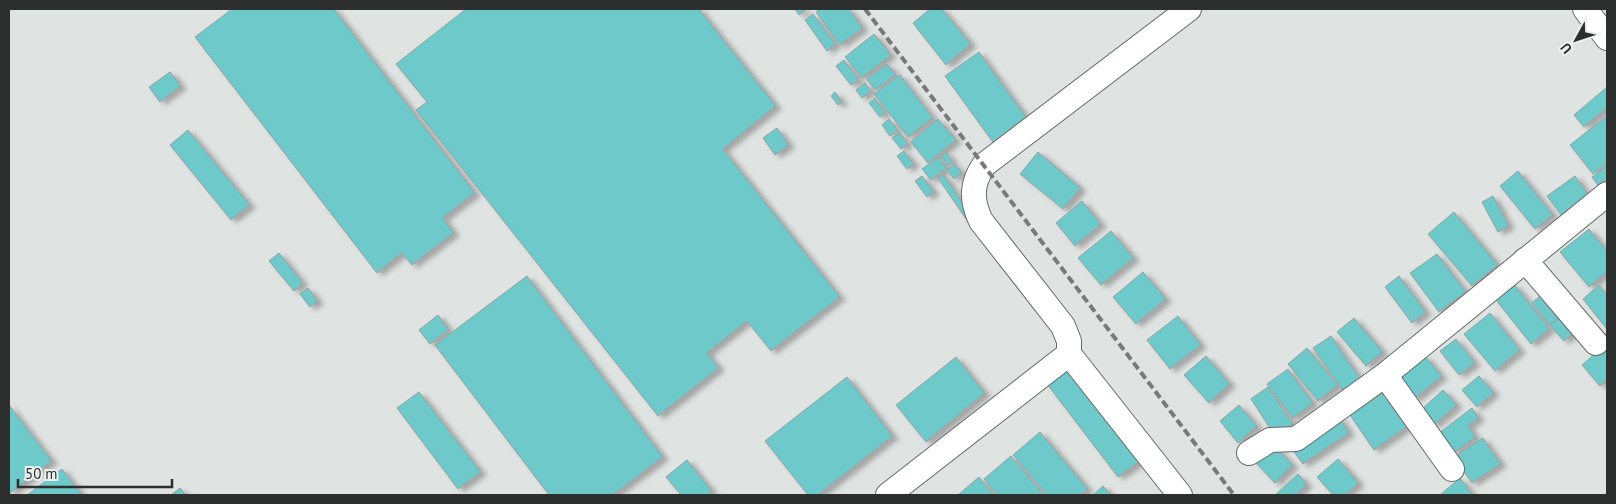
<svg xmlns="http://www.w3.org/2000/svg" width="1616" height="504" font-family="'PT Sans',sans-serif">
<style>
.building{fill:#6ec9cb;stroke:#999d9d;filter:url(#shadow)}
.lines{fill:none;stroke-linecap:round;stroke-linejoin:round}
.street-casing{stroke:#666968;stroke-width:26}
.street{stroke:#fff;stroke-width:24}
.rail{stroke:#777a79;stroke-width:4;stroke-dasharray:8 4;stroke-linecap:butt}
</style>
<defs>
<filter id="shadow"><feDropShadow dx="5.5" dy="3" stdDeviation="2.5" flood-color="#0004"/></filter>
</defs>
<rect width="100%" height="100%" fill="#dfe3e2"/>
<g class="building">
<path d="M232 9H334L475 193 443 218 454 233 412 265 402 253 377 273 195 37Z"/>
<path d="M466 9H699L776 106 723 149 840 297 771 351 747 321 707 353 719 368 658 416 416 110 427 102 396 64Z"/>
<path d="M795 9H807L799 15Z"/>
<path d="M820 9H849L863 28 840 45 816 12Z"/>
<path d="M930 9H942L971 44 946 65 913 23Z"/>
<path d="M813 14 836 44 827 51 805 20Z"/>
<path d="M874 34 891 55 862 78 845 57Z"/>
<path d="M979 52 1029 121 995 145 945 76Z"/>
<path d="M844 60 859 80 851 85 836 66Z"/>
<path d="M887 64 896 75 875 90 867 79Z"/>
<path d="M170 72 181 86 160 102 149 87Z"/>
<path d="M900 75 933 118 908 137 874 94Z"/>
<path d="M865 83 871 91 862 98 856 90Z"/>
<path d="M1607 87V108L1584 127 1574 115Z"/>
<path d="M835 92 842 102 838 105 831 96Z"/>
<path d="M875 98 885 113 880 117 869 103Z"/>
<path d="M1607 116V163L1593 174 1570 145Z"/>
<path d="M889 119 898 130 890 136 882 125Z"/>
<path d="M938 119 956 140 928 163 911 142Z"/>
<path d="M777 128 789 145 775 155 763 138Z"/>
<path d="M188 130 250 205 231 220 170 145Z"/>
<path d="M900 133 908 144 901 149 892 138Z"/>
<path d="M904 151 914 164 907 169 897 156Z"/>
<path d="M946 152 953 162 948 165 941 156Z"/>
<path d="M1038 152 1081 188 1063 209 1020 174Z"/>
<path d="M939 157 947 168 931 180 922 169Z"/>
<path d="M955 164 962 173 954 179 947 170Z"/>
<path d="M1607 166V189L1603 192 1592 177Z"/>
<path d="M1518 171 1553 215 1535 229 1500 186Z"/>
<path d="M944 175 978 226 973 229 938 178Z"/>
<path d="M922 176 934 192 927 197 915 181Z"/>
<path d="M1575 176 1592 200 1565 220 1547 196Z"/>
<path d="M1493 196 1509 226 1498 232 1482 202Z"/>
<path d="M1082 201 1101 224 1075 246 1056 223Z"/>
<path d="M1454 212 1498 265 1472 286 1428 234Z"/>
<path d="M1589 229 1607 251V272L1589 287 1560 252Z"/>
<path d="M1111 231 1134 258 1101 285 1078 258Z"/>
<path d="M279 253 303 283 294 291 269 261Z"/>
<path d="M1437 254 1466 292 1439 312 1410 273Z"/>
<path d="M1143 272 1166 299 1136 324 1113 297Z"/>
<path d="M527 276 663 457 613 495H549L435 345Z"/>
<path d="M1399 276 1426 312 1412 323 1385 287Z"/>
<path d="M1514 284 1550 329 1531 344 1496 300Z"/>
<path d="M1599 285 1607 295V329L1583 299Z"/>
<path d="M308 288 318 301 310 307 300 294Z"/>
<path d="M1548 289 1566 311 1550 325 1532 303Z"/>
<path d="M1566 311 1580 327 1564 341 1550 325Z"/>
<path d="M1490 313 1520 350 1495 371 1464 334Z"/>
<path d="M438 315 449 330 430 344 419 330Z"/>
<path d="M1178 316 1201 345 1170 369 1147 340Z"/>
<path d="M1354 318 1383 352 1366 366 1337 332Z"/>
<path d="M1331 336 1361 380 1344 392 1313 348Z"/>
<path d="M1456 339 1475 363 1459 375 1440 351Z"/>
<path d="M1607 343V379L1600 386 1582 365Z"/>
<path d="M1307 348 1338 385 1318 401 1288 364Z"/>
<path d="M1206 356 1230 384 1209 403 1184 375Z"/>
<path d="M1425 356 1442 376 1414 399 1398 378Z"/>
<path d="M956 357 985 393 926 442 896 405Z"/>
<path d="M1071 365 1143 459 1118 477 1047 384Z"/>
<path d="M1288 369 1313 403 1293 418 1267 384Z"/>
<path d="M1479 376 1494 393 1477 407 1462 390Z"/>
<path d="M847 377 893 436 818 495H808L765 441Z"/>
<path d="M1268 387 1293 424 1275 436 1251 399Z"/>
<path d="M1387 390 1411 424 1374 450 1350 415Z"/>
<path d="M1443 390 1457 405 1434 425 1421 410Z"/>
<path d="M419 392 481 472 458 489 397 408Z"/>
<path d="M9 405 52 461 9 494Z"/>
<path d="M1239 405 1257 426 1238 443 1220 421Z"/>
<path d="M1472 408 1479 418 1468 426 1476 437 1454 453 1439 433Z"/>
<path d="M1339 417 1349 433 1303 464 1292 449Z"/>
<path d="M1040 432 1088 489 1080 495H1047L1013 455Z"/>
<path d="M1483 438 1501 464 1472 483 1454 457Z"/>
<path d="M1272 443 1293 465 1275 483 1253 460Z"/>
<path d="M1011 456 1044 495H997L984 479Z"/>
<path d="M1338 459 1359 483 1345 495H1333L1317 477Z"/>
<path d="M687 460 712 491 707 495H681L666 477Z"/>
<path d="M62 469 82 495H27Z"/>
<path d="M1298 474 1307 484 1296 495H1275Z"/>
<path d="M979 477 994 495H958Z"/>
<path d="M1460 478 1473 495H1440Z"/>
<path d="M1103 486 1111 495H1093Z"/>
<path d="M180 488 186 495H171Z"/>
</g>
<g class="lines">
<g class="street-casing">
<g id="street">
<path d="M1585 9 1607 38"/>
<path d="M1525 260 1596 343"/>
<path d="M1069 354 1180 495"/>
<path d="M1385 375 1452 469"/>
<path d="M1249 453 1270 440 1296 439 1385 375 1607 194"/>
<path d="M888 495 1069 354V341L1063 326 981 221C971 200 971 184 984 165L1189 9"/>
</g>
</g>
<use href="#street" class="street"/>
<path class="rail" d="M865 9 1234 495"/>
</g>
<rect width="1616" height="504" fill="none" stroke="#2d2f2e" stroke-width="20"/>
<g transform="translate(1576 40) rotate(230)" stroke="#ecf0ef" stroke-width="4" paint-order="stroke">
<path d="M0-4L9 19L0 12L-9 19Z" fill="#2d2f2e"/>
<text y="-8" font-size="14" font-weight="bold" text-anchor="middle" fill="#2d2f2e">U</text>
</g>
<path d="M18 479v8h154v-8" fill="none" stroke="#2d2f2e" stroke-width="2.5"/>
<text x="25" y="479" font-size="15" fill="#2d2f2e" stroke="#ecf0ef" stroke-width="4" paint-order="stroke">50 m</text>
</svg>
